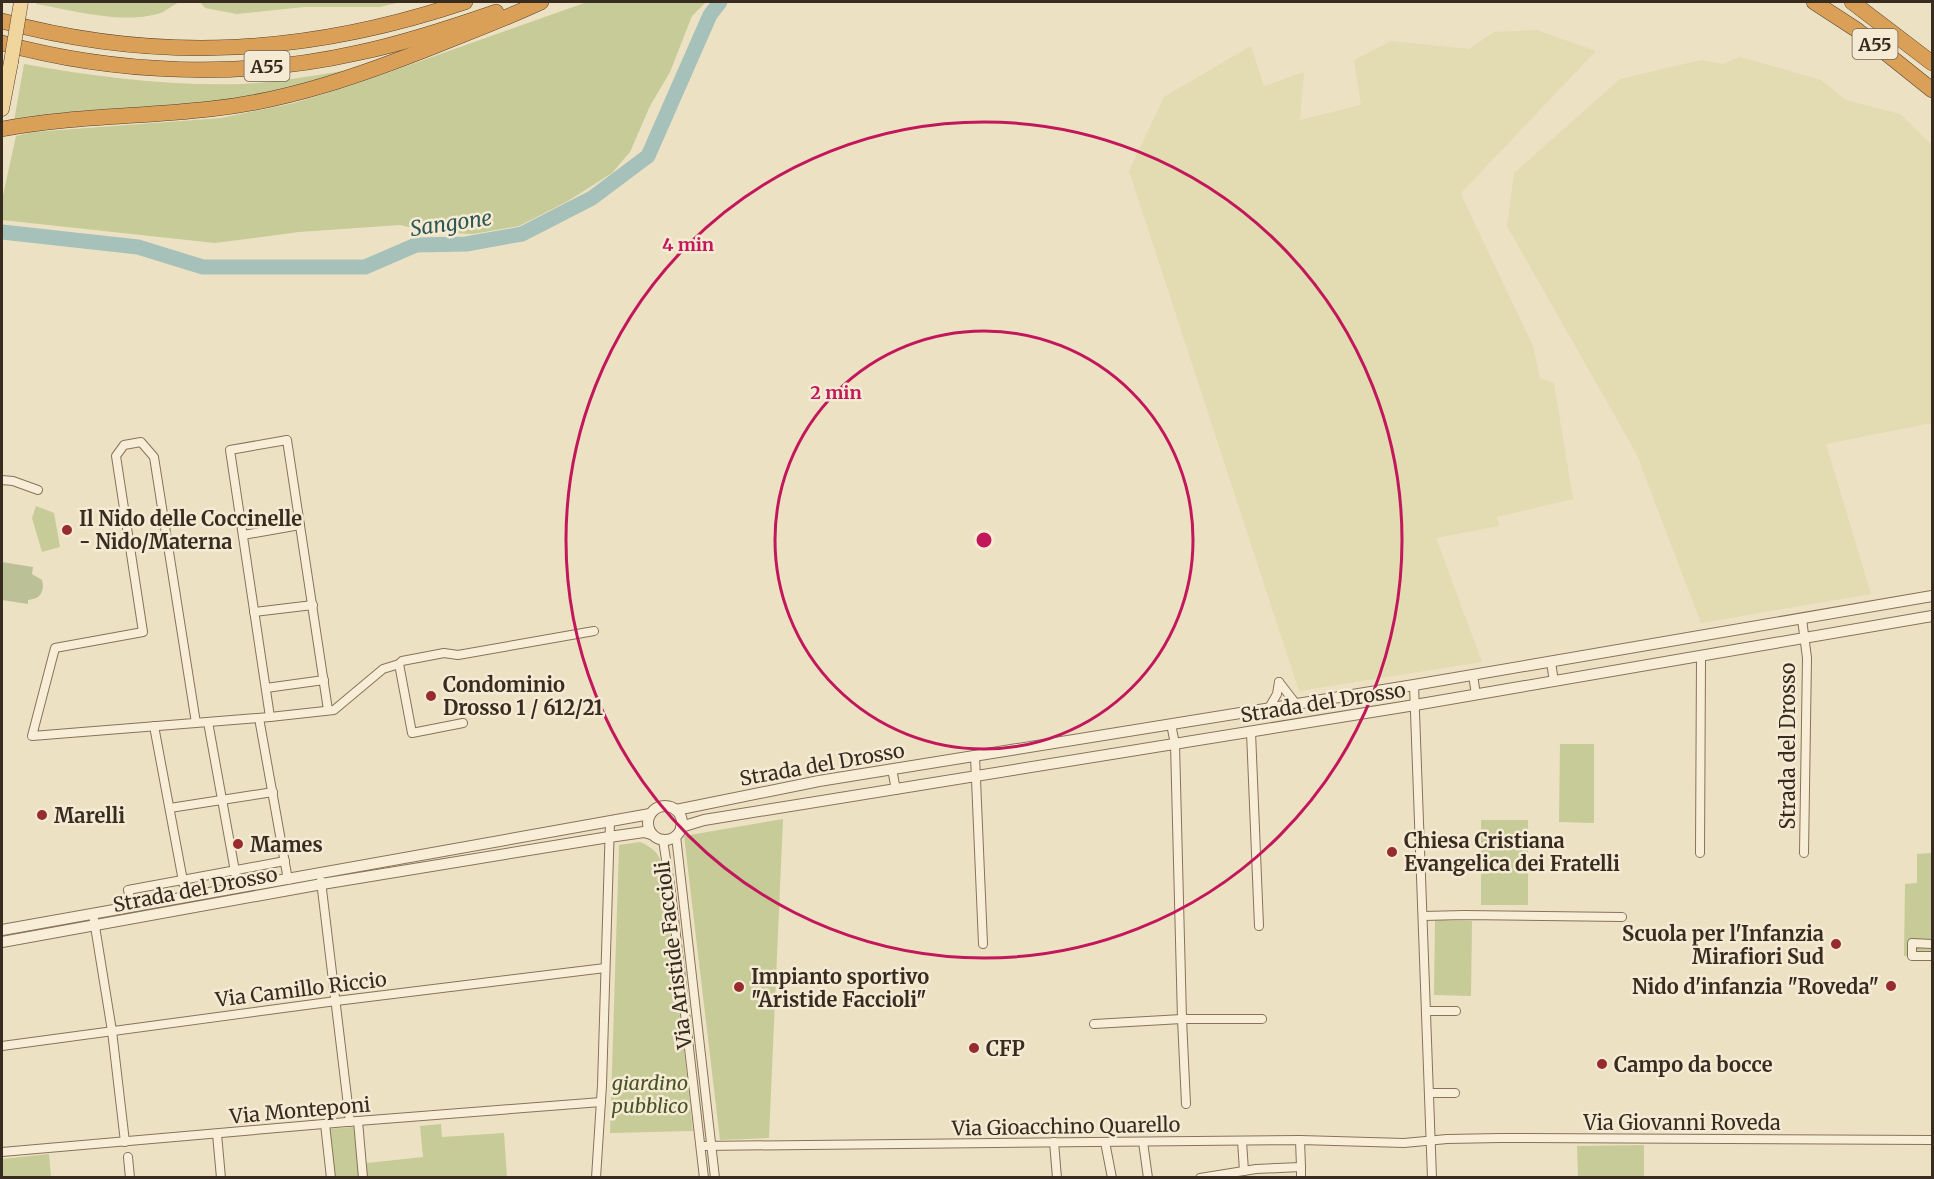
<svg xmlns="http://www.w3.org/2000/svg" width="1934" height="1179" font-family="Merriweather,serif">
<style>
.farmland{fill:#e3dbb2}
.green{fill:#c6cb98}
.cemetery{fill:#bcc097}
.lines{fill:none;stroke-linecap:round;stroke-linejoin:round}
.river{stroke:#a6c1b9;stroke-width:15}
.minor-casing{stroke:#88725b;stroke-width:10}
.tertiary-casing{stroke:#88725b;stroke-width:12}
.primary-casing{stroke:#56412f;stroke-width:15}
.motorway-casing{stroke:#56412f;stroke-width:16}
.minor{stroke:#f8eed7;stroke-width:8}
.tertiary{stroke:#f8eed7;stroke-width:10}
.primary{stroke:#f0d59d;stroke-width:14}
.motorway{stroke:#dba057;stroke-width:15}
.primary-bridge-casing{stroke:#56412f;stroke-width:15;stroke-linecap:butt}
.primary-bridge{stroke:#f0d59d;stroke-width:14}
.ring{fill:none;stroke:#c2185b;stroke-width:3}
.poi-dot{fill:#962c2d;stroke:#f5ebd4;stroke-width:2}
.labels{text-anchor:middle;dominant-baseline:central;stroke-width:5;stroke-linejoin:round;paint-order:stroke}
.shield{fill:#f5ebd4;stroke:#716555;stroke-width:1.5}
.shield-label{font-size:18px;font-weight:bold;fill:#382b1f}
.poi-label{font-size:20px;font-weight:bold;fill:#382b1f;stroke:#f5ebd4;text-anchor:start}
.street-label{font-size:20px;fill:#382b1f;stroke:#f5ebd4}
.park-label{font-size:20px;font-style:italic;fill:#495425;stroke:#f5ebd4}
.water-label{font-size:21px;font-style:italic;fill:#2e5855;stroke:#f5ebd4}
.centre{fill:#c2185b;stroke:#f5ebd4;stroke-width:3}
.ring-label{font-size:18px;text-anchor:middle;font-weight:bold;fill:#c2185b;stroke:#f5ebd4;stroke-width:5;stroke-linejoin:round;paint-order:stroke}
</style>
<rect width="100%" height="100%" fill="#ede1c4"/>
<g class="farmland">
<path d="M1537 30 1596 51 1461 193 1465 203 1533 346 1540 378 1554 383 1573 499 1497 517 1499 526 1436 538 1482 662 1299 691 1129 171 1164 97 1251 46 1264 86 1304 72 1300 120 1361 105 1354 60 1391 41 1469 49 1494 32Z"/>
<path d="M1740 57 1821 80 1846 100 1900 114 1932 145V423L1826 444 1871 594 1701 623 1636 453 1507 226 1514 173 1620 79 1701 60 1723 64Z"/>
</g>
<g class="green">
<path d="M36 2H179C174 5 168 9 163 12 127 26 72 10 36 4Z"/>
<path d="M200 2H401L380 7H304L237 14 205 8Z"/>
<path d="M587 2H706L692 16 670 72 650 106 630 152 612 173 568 201 519 226 473 234 430 232 400 225 299 232 215 243 2 220V200L16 136 33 132 221 118 294 103 353 85Z"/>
<path d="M24 64C97 77 167 86 242 84 279 82 317 75 355 69L327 78 247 98 14 121Z"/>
<path d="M36 506 54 513 60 547 42 552 32 518Z"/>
<path d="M1560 744H1594V823L1559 822Z"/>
<path d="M783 819 769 1138 720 1140 684 836Z"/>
<rect x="1481" y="820" width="47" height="85"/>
<path d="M640 842C650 846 658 852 661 862L675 968 693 1131 610 1133 619 845Z"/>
<path d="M1932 853V956H1904L1905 884 1917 883V854Z"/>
<path d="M1435 920 1472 921 1471 996 1434 995Z"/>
<path d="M441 1124 442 1137 504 1133 507 1177 367 1178V1163L423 1157 420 1126Z"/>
<path d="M354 1127 359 1177H332L327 1129Z"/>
<path d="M1644 1145V1177H1578L1577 1146Z"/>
<path d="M49 1154 51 1177H2V1159Z"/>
</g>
<path class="cemetery" d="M2 562 33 567 32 574 42 580C45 592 40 599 28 600V604L2 600Z"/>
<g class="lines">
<path class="river" d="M2 232 138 247 203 267H365L416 245 466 244 522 234 592 198 648 156 710 15 720 2"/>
<g class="minor-casing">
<g id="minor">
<path d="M2 480 13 481 38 490"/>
<path d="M243 535 300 525"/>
<path d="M254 612 313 605"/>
<path d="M1802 619 1807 658 1804 853"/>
<path d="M1551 662 1554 682"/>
<path d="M399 664 402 661 444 653 458 655 594 631"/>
<path d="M1473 675 1476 695"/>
<path d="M1279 682 1296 704"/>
<path d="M1414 685 1432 1178"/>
<path d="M266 688 324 680"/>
<path d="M1269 708 1277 694 1279 682"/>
<path d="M270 717 230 450 287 440 328 710"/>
<path d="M259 718 288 880"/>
<path d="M208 722 238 888"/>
<path d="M196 723 154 457 141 442 124 445 116 456 143 632 55 648 32 736 270 717 334 710 383 669 399 664 412 733 463 723"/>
<path d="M1171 724 1175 744 1182 1019 1186 1104"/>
<path d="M154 726 186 897"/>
<path d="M1251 732 1259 926"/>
<path d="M975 756 983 944"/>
<path d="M892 769 896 790"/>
<path d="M170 808 273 792"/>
<path d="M676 836 715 1178"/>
<path d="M663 840 671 892 704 1178"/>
<path d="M1700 853 1701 657"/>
<path d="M321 881 350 1122"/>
<path d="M132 907 128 890 285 861"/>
<path d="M93 914 112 1031 125 1142"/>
<path d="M1423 916 1464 915 1622 917"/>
<path d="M1932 944 1912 943V956H1932"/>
<path d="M1427 1011H1456"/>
<path d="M1094 1024 1182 1019H1262"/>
<path d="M2 1046 336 1001 605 968"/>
<path d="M1429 1093H1455"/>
<path d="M358 1121 363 1178"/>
<path d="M325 1124 331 1178"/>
<path d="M217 1134 221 1178"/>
<path d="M1242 1141 1244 1171"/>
<path d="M1054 1142 1057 1178"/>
<path d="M1105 1142 1112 1178"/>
<path d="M1143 1142 1148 1178"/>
<path d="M701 1146 1300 1140 1404 1143 1447 1139 1500 1138 1932 1140"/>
<path d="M2 1152 358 1121 601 1102"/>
<path d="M128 1157 130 1178"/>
<path d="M1301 1167V1178"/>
<path d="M596 1178 602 1085 610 822"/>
<path d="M1200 1178 1256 1169 1301 1167 1300 1140"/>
</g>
</g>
<g class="tertiary-casing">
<g id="tertiary">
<circle cx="665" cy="823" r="17"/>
<path d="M676 810 819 781 1414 685 1932 596"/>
<path d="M681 827 704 820 1415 705 1932 616"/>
<path d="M2 930 650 814"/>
<path d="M2 942 322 884 609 837 644 832 651 834"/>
</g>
</g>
<g class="primary-casing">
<path id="primary" d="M2 109 11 62"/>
</g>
<g class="motorway-casing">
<g id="motorway">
<path d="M1814 2 1857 30 1932 90"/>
<path d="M1852 2 1932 63"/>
<path d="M2 21C160 64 310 54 465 2"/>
<path d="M2 43C115 74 242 79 357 53 405 43 450 28 496 12"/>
<path d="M2 129C70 116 140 117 210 109 288 101 364 74 437 45 472 31 507 18 541 2"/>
</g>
</g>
<use href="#minor" class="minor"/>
<use href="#tertiary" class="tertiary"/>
<use href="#primary" class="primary"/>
<use href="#motorway" class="motorway"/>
<g class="primary-bridge-casing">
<path id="primary-bridge" d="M11 62 21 2"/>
</g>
<use href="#primary-bridge" class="primary-bridge"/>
</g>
<g class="ring">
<circle cx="984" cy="540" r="209"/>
<circle cx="984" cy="540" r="418"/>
</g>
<g class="poi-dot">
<circle cx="67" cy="530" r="6"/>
<circle cx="431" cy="696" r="6"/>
<circle cx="42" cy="815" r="6"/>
<circle cx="238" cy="844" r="6"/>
<circle cx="1392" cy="852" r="6"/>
<circle cx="1836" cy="944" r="6"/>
<circle cx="1891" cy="986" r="6"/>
<circle cx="739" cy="987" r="6"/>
<circle cx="974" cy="1048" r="6"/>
<circle cx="1602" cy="1064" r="6"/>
</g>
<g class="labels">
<g class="shield">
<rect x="1852.5" y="29" width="45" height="30" rx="4.5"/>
<rect x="244.5" y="51" width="45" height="30" rx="4.5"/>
</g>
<g class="shield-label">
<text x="1875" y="44">A55</text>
<text x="267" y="66">A55</text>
</g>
<g class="poi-label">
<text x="79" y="518">Il Nido delle Coccinelle<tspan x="79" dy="23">- Nido/Materna</tspan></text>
<text x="443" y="684">Condominio<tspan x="443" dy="23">Drosso 1 / 612/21</tspan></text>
<text x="54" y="815">Marelli</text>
<text x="1404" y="840">Chiesa Cristiana<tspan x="1404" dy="23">Evangelica dei Fratelli</tspan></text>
<text x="250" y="844">Mames</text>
<text x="1824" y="933" text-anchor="end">Scuola per l'Infanzia<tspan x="1824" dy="23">Mirafiori Sud</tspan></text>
<text x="751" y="976">Impianto sportivo<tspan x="751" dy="23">"Aristide Faccioli"</tspan></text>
<text x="1879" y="986" text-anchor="end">Nido d'infanzia "Roveda"</text>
<text x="986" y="1048">CFP</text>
<text x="1614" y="1064">Campo da bocce</text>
</g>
<g class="street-label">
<text transform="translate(1323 702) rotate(-9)">Strada del Drosso</text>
<text transform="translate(1787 746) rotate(-90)">Strada del Drosso</text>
<text transform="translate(822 764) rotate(-10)">Strada del Drosso</text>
<text transform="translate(195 889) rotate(-11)">Strada del Drosso</text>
<text transform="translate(673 955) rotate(-97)">Via Aristide Faccioli</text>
<text transform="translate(301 989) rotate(-7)">Via Camillo Riccio</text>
<text transform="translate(300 1110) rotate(-5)">Via Monteponi</text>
<text x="1682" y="1122">Via Giovanni Roveda</text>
<text transform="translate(1066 1126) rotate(-1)">Via Gioacchino Quarello</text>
</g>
<g class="park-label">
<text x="650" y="1082">giardino<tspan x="650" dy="23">pubblico</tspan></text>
</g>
<g class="water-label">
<text transform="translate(451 223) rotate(-8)">Sangone</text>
</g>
</g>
<circle cx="984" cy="540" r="9" class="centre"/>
<g class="ring-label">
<text x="688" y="251">4 min</text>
<text x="836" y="399">2 min</text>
</g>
<rect width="1934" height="1179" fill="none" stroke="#382b1f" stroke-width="6"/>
</svg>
